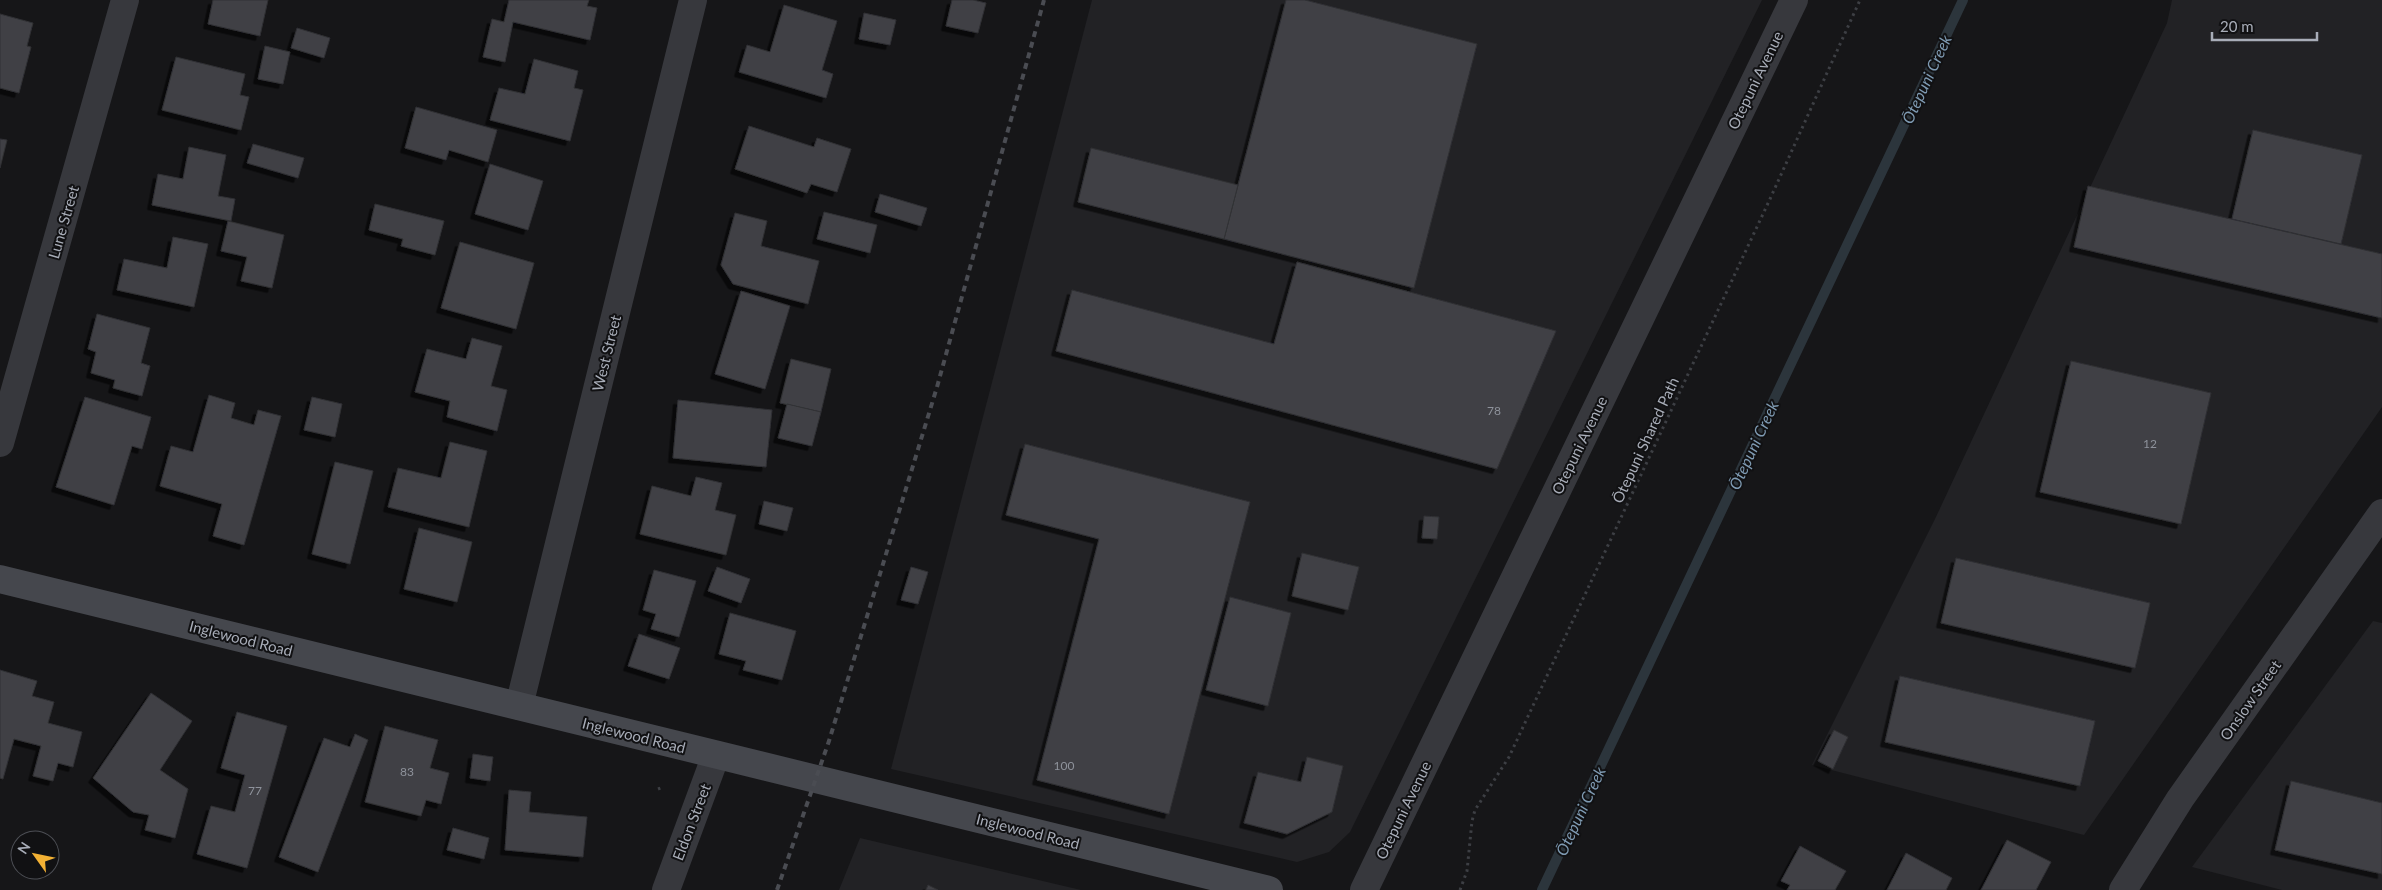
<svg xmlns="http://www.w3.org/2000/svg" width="2382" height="890" font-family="Lato,sans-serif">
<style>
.built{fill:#222225}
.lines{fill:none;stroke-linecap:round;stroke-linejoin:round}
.stream{stroke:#2c353c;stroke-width:10}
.building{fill:#404145;stroke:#303034;filter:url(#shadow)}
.path{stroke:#3d3f44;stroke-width:3;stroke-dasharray:2.5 4;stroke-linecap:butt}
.street{stroke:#37383d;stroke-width:28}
.secondary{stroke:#45474d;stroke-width:28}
.rail{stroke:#4a4c52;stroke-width:4;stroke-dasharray:6 5;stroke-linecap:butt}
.labels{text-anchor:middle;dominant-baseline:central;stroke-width:4;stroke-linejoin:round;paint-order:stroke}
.number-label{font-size:12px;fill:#8e929b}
.street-label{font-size:15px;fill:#a8adb8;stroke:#111113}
.water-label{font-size:16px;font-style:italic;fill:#7f9bb3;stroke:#111113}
</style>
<defs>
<filter id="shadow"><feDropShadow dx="-4.5" dy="4.5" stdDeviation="0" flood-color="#0009"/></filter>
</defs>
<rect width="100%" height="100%" fill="#161618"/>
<g class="built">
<path d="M1092 0H1762L1350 832 1329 852 1297 862 891 769Z"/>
<path d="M2172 0H2382V407L2084 835 1812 765 1935 519 2167 23Z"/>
<path d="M2373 621 2382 623V890H2282L2192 867Z"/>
<path d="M860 838 1081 890H839Z"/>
</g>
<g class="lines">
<path class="stream" d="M1542 890 1963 0"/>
</g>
<g class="building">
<path d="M213 0H268L260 36 208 24Z"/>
<path d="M509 0H589L587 6 597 8 590 40 513 22 505 62 483 57 492 19 504 22Z"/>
<path d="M952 0H973L986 3 978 33 946 26Z"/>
<path d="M1286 0H1305L1477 44 1414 288 1224 239Z"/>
<path d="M784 5 837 21 822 70 833 74 826 98 739 72 747 45 770 52Z"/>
<path d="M864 13 896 20 890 45 859 39Z"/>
<path d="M0 14 33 23 27 46 31 47 19 93 0 88Z"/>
<path d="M297 28 330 38 324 58 291 48Z"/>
<path d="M265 46 290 52 283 84 258 79Z"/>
<path d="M176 57 245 74 240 95 249 97 241 130 162 110Z"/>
<path d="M534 59 578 71 574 88 583 90 570 141 490 120 499 88 525 94Z"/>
<path d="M416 107 497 130 488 162 449 150 446 160 405 148Z"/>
<path d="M749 126 814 147 817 138 851 149 837 192 811 184 807 193 735 169Z"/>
<path d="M2253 130 2362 155 2341 244 2232 219Z"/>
<path d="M0 139 7 140 0 168Z"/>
<path d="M253 144 304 158 298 178 247 163Z"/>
<path d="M189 147 226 155 218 196 235 199 231 221 152 205 158 174 183 179Z"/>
<path d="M1091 148 1238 185 1224 239 1078 202Z"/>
<path d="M490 164 543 181 528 230 475 214Z"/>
<path d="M2088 186 2382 254V318L2074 247Z"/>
<path d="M880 194 927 208 921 226 875 212Z"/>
<path d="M375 204 444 221 435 255 401 246 403 239 369 230Z"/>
<path d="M824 212 877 225 870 253 817 239Z"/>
<path d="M735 213 767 221 761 246 819 261 808 304 733 284 721 265Z"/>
<path d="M228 221 284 235 272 288 241 281 247 257 221 251Z"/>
<path d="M173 237 208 244 194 307 117 290 124 259 167 268Z"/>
<path d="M460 242 534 263 516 329 441 308Z"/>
<path d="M1297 262 1556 331 1497 469 1056 351 1072 290 1274 344Z"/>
<path d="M741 291 790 306 765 389 715 374Z"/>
<path d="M97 314 150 328 141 363 150 366 142 396 113 388 115 380 91 373 96 352 88 349Z"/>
<path d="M472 338 502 346 491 386 507 390 497 431 447 417 450 401 415 392 427 349 466 359Z"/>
<path d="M791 359 831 369 821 412 780 403Z"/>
<path d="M2071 361 2211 393 2181 524 2040 492Z"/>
<path d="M209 395 235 403 231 418 254 425 258 410 281 416 244 545 213 536 222 504 160 486 171 446 193 452Z"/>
<path d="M85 397 151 417 142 449 132 446 114 505 56 487Z"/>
<path d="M312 397 342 404 335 437 304 430Z"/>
<path d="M678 400 772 410 766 467 673 458Z"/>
<path d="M787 404 821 412 812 446 778 438Z"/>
<path d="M450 442 487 451 469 527 388 507 398 468 441 478Z"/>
<path d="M1025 444 1250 502 1169 814 1037 780 1099 539 1006 515Z"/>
<path d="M335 462 373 471 350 564 312 554Z"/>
<path d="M696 477 722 483 715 510 736 515 726 555 640 534 652 486 691 496Z"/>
<path d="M764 501 793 508 787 531 759 524Z"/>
<path d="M1424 516 1439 517 1437 539 1422 538Z"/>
<path d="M419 528 472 542 457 602 404 589Z"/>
<path d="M1302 553 1359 567 1348 610 1292 596Z"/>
<path d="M1956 558 2150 603 2135 668 1941 623Z"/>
<path d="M717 567 750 579 741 603 708 591Z"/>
<path d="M911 567 928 572 918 604 901 600Z"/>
<path d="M654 570 696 581 679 637 651 629 656 614 643 610Z"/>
<path d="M1230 597 1291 613 1268 706 1206 690Z"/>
<path d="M730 613 796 631 782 680 743 670 746 661 719 654Z"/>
<path d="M639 634 680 648 669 679 628 666Z"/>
<path d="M0 670 37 681 32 696 54 702 48 723 82 732 73 767 58 763 53 781 33 776 41 746 14 739 3 779 0 778Z"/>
<path d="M1900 676 2095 721 2080 786 1885 742Z"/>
<path d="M151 693 192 721 160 770 188 789 175 838 145 830 149 815 133 812 93 778Z"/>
<path d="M237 712 287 726 247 868 197 854 211 806 235 812 245 775 221 768Z"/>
<path d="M385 726 438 740 430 768 449 773 441 804 426 800 421 816 365 802Z"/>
<path d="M1834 730 1848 737 1833 769 1818 761Z"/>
<path d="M355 734 368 740 318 872 279 857 324 738 350 747Z"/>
<path d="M473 754 493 757 490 781 470 778Z"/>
<path d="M1307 757 1343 766 1332 812 1287 834 1244 823 1258 772 1301 782Z"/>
<path d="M2291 781 2382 803V874L2275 850Z"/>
<path d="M509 790 531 792 529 812 587 817 583 857 505 850Z"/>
<path d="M453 828 489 838 484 859 447 850Z"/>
<path d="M2007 840 2051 862 2036 890H1981Z"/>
<path d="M1800 846 1846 871 1835 890H1787L1790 885 1781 881Z"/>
<path d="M1906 853 1952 878 1946 890H1887Z"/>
<path d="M928 885 938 890H926Z"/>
</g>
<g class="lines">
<g class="path">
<path d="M658 789 663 787"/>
<path d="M1460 890 1467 871 1472 821 1475 810 1509 757 1770 199 1860 0"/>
</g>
<g class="street">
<path d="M0 443 125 0"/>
<path d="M519 706 693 0"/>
<path d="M666 890 716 755"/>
<path d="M1364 890 1794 0"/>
<path d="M2123 890 2180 799 2382 513"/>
</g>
<path class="secondary" d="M0 579 1269 890"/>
<path class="rail" d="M777 890 829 741 937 387 1044 0"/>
</g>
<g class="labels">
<g class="number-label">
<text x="1494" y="410">78</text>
<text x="2150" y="443">12</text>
<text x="1064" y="765">100</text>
<text x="407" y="771">83</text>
<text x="255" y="790">77</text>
</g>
<g class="street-label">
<text transform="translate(1755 80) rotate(-64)">Otepuni Avenue</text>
<text transform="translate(63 222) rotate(-74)">Lune Street</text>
<text transform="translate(606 353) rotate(-76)">West Street</text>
<text transform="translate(1645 440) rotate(-65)">Ōtepuni Shared Path</text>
<text transform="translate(1579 445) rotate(-64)">Otepuni Avenue</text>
<text transform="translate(241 638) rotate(14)">Inglewood Road</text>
<text transform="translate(2250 700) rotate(-55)">Onslow Street</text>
<text transform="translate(634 735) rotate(14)">Inglewood Road</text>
<text transform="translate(1403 810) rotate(-64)">Otepuni Avenue</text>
<text transform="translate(691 822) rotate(-69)">Eldon Street</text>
<text transform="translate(1028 831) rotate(14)">Inglewood Road</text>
</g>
<g class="water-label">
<text transform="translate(1926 79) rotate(-65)">Ōtepuni Creek</text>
<text transform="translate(1753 445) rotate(-65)">Ōtepuni Creek</text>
<text transform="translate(1580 811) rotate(-65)">Ōtepuni Creek</text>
</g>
</g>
<g transform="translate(35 855) rotate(303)"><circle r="24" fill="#111113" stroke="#4d4f55"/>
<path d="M0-4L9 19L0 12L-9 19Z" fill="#f2b134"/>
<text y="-8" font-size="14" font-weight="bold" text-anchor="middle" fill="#a8adb8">N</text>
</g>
<path d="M2212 32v8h105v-8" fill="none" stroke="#a8adb8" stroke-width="2.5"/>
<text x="2220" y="32" font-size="15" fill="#a8adb8" stroke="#111113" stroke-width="4" paint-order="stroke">20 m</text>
</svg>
